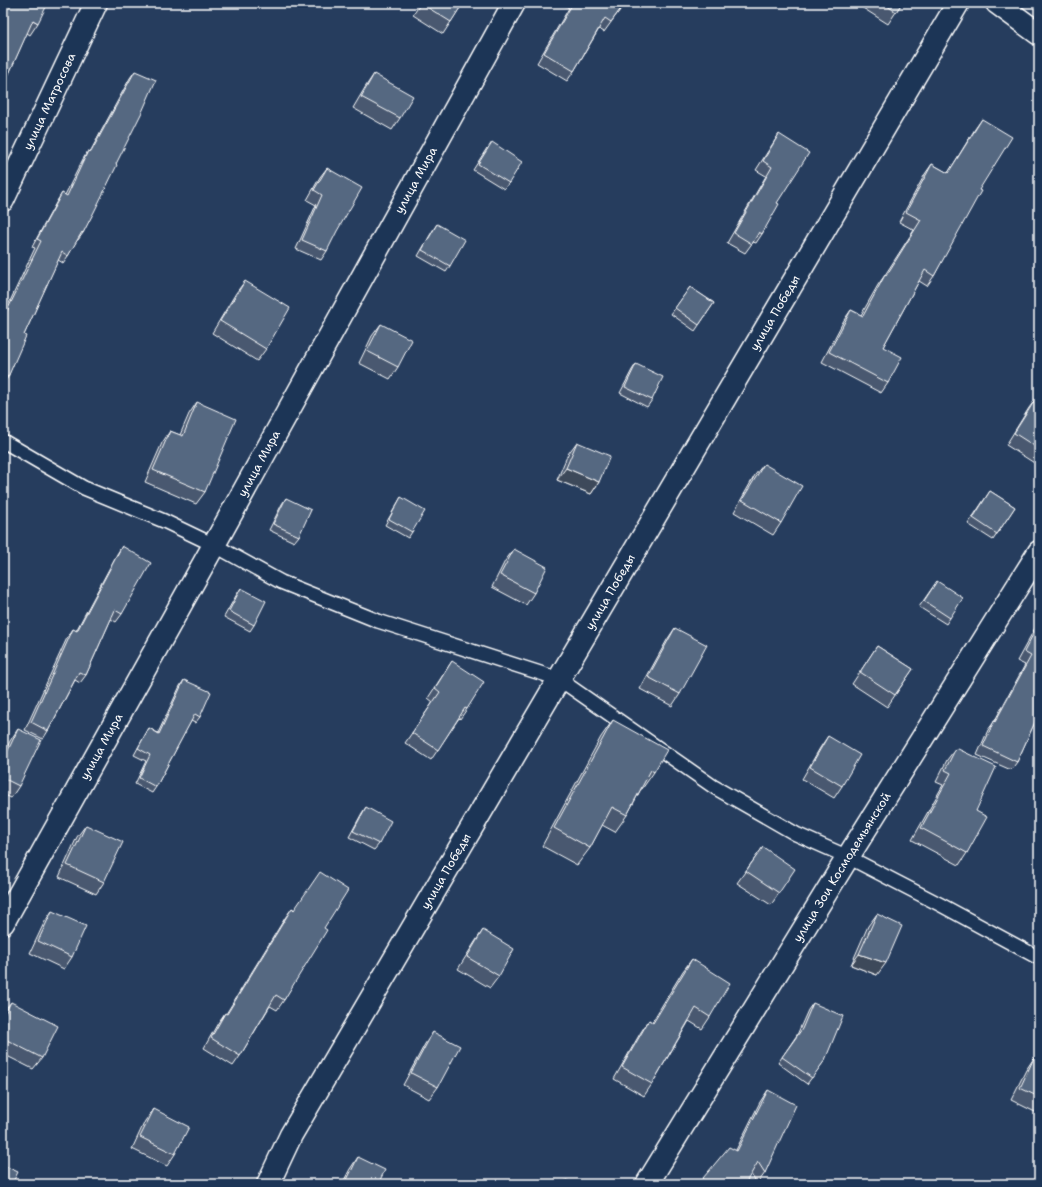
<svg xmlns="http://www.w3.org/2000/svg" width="1042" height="1187" font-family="'Shantell Sans',sans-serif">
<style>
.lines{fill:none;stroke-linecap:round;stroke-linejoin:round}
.lane-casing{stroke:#fff;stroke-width:16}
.street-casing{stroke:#fff;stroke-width:25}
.secondary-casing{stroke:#fff;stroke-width:25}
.lane{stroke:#1d3557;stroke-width:13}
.street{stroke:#1d3557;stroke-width:22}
.secondary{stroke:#1d3557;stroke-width:22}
.wall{fill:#49596f;stroke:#fff}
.shaded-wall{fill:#3c485a;stroke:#fff}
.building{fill:#556781;stroke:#fff}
.labels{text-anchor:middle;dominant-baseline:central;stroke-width:3.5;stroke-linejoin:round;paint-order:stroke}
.street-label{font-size:12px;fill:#fff;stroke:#1d3557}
</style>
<rect width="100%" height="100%" fill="#263d5e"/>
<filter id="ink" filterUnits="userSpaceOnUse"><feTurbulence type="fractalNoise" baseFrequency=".025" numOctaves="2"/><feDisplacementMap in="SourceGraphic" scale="8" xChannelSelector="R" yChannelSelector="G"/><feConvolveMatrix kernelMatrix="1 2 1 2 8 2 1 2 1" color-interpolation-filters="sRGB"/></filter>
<g filter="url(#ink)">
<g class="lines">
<g class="lane-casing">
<path id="lane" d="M3 441 84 488 164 521 214 545 281 582 378 621 559 679 714 787 796 834 848 857 941 905 1039 958"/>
</g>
<g class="street-casing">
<g id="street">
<path d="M997 3 1039 34"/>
<path id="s1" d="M3 200 96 3"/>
<path id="s2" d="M3 923 214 545 514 3"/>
<path id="s3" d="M647 1184 848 857 1039 552"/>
</g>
</g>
<g class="secondary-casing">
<g id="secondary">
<path id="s4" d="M268 1184 291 1135 559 679 958 3"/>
</g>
</g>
<use href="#lane" class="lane"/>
<use href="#street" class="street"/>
<use href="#secondary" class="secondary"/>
</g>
<g class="wall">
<path d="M3 3 38 23 30 35 27 33 3 87Z"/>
<path d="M421 3H463L443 34 413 15Z"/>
<path d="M566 3H625L604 32 599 29 574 71 567 81 537 63 569 8 564 5Z"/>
<path d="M855 3H902L888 24Z"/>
<path d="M135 71 116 164 83 233 78 240H77L68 256 63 263 58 260 24 335 8 377 3 384V316L35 248 32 247 57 201 62 193 65 195 83 159 88 151 90 152 130 78Z"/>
<path d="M374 74 400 118 392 130 353 108 366 86Z"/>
<path d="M982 119 979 190 934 276 927 286 919 281 883 347 888 383 881 393 822 362 844 320 851 310 861 315 878 285 885 275 914 230 899 222 925 174 932 164 948 173 975 129Z"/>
<path d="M779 134 777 203 762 234 756 243 753 242 745 253 727 243 766 176 756 170Z"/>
<path d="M487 148 509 183 504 189 473 170Z"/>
<path d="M327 168V251L321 260 296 249 316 205 307 200 320 177Z"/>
<path d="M437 224 450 266 446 272 418 256 433 230Z"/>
<path d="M245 281 266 349 257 361 212 333 236 293Z"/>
<path d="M690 287 714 303 695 331 671 314Z"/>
<path d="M381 324 398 367 390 379 359 363 372 336Z"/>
<path d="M636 364 652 400 647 407 620 393 632 370Z"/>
<path d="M1037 397 1039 398V466L1006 445 1029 408Z"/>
<path d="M197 402 205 492 196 504 145 482 162 443 170 431 180 435 189 414Z"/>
<path d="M577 442 599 482 591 494 557 480 568 454Z"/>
<path d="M764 464 781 523 773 535 734 512 755 475Z"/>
<path d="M990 491 1015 507 993 540 968 524Z"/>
<path d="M401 497 412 532 408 538 385 525Z"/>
<path d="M286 498 299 536 294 542 269 530 282 504Z"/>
<path d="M122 546V614L116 622 111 619 86 675 80 683 75 680 48 731 43 739 25 730 67 638 73 629 76 631 117 554Z"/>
<path d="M514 549 534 593 526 605 492 587 505 561Z"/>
<path d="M937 581 950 618 946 624 919 607Z"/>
<path d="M241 588 254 625 250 631 224 617 237 594Z"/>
<path d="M1039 622V713L1017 762 1011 770 977 755 988 730 994 722 1025 665 1017 661 1035 628Z"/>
<path d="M675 628 680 694 672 706 640 689 667 640Z"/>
<path d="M877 646 913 669 887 707 852 684Z"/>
<path d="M452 661 467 709 460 719 459 718 431 760 405 743 433 702 428 698Z"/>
<path d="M184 680 200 717 195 723 191 721 156 787 152 793 135 784 146 761 134 755 145 735 149 728 158 733 180 686Z"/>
<path d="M613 720 654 772 642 789H641L627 815 615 832 602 825 590 848 577 865 542 846 601 737Z"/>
<path d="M18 729 19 786 11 798 3 794V756L10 741Z"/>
<path d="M828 736 842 786 834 798 802 779 820 748Z"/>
<path d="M956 748 976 811 967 853 959 865 912 840 943 785 936 782 947 760Z"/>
<path d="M366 807 379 844 374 850 349 837 362 813Z"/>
<path d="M86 825 104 882 96 894 59 877 77 837Z"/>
<path d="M763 847 779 893 771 905 737 883Z"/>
<path d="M292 908 324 928 284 1000 277 1010 270 1006 240 1056 233 1066 204 1048 218 1023 225 1013 226 1014 285 918Z"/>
<path d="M52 911 72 957 64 969 30 953 44 923Z"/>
<path d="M877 914V975L851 965 868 926Z"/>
<path d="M483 930 499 976 490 988 458 969 475 942Z"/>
<path d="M692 959 710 1017 702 1029 689 1021 652 1084 644 1096 614 1079 641 1032 649 1020 652 1022 683 971Z"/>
<path d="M11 1002 42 1058 33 1069 3 1054V1012Z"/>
<path d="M813 1003 825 1060 807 1084 778 1063 797 1035 808 1010Z"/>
<path d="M433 1032 438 1087 429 1099 403 1085 425 1044Z"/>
<path d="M1034 1058 1039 1060V1114L1011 1100 1026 1070Z"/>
<path d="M768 1090 765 1173 757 1184 736 1150 760 1102Z"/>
<path d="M154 1109 175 1154 167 1166 132 1149 145 1121Z"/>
<path d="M358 1157 378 1184H342L350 1169Z"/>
</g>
<g class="shaded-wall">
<path d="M3 374 8 377 3 384Z"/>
<path d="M566 468 599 482 591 494 557 480Z"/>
<path d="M859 954 886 963 877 975 851 965Z"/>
</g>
<g class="building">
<path d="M3 3H48L38 23 33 20 4 85 3 84Z"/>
<path d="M422 3H463L451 22 422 4Z"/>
<path d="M573 3H625L611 22 605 18 574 71 544 53Z"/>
<path d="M883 3H902L896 12Z"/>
<path d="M135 71 156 80 142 112 116 164 117 165 94 212 83 233 82 232 68 256 62 252 24 335 26 336 8 377 3 374V319L41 241 37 239 62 193 67 196 88 151 91 152Z"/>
<path d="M374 74 413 96 400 118 361 97Z"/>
<path d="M982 119 1012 137 979 190 981 191 934 276 925 270 883 347 902 357 888 383 829 352 851 310 863 316 885 275 886 276 921 220 906 212 932 164 948 173Z"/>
<path d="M779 134 809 153 777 203 779 204 762 234 759 232 752 244 734 233 772 167 763 161Z"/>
<path d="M492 142 522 162 509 183 478 164Z"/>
<path d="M327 168 362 188 337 231 327 251 302 240 322 195 314 190Z"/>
<path d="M437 224 465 240 450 266 422 250Z"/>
<path d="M245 281 290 308 266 349 220 321Z"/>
<path d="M690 287 714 303 699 325 675 308Z"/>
<path d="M381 324 412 340 398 367 367 351Z"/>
<path d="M636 364 663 377 652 400 625 387Z"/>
<path d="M1037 397 1039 398V449L1014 433Z"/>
<path d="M197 402 236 419 205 492 153 470 170 431 183 436Z"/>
<path d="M577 442 610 456 599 482 566 468Z"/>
<path d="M764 464 802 486 781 523 742 500Z"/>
<path d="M990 491 1015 507 997 534 973 518Z"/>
<path d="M401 497 425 511 412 532 389 519Z"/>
<path d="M286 498 311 510 299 536 273 524Z"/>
<path d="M122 546 151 563 122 614 115 610 86 675 79 672 48 731 31 722 73 629 77 631Z"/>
<path d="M514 549 547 567 534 593 500 575Z"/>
<path d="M937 581 963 598 950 618 924 601Z"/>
<path d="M241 588 266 601 254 625 229 611Z"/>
<path d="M1039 623V713L1017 762 983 746 994 721 995 722 1031 656 1024 652Z"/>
<path d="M675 628 707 645 680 694 648 677Z"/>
<path d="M877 646 913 669 895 695 860 672Z"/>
<path d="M452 661 484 682 467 709 465 708 438 750 412 733 440 692 435 688Z"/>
<path d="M184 680 211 692 200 717 195 714 156 787 139 778 150 755 138 748 149 728 159 734Z"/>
<path d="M613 720 667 750 654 772 651 770 627 815 612 807 590 848 554 828Z"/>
<path d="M18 729 41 740 19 786 3 778V761Z"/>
<path d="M828 736 860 755 842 786 810 767Z"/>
<path d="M956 748 996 767 976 811 987 817 967 853 921 828 951 773 945 770Z"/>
<path d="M366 807 391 821 379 844 353 831Z"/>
<path d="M86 825 123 842 104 882 67 865Z"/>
<path d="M763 847 795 869 779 893 746 871Z"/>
<path d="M320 872 348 890 324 928 327 930 284 1000 276 995 240 1056 211 1038 225 1013 227 1014 292 908 294 910Z"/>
<path d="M52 911 86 926 72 957 38 941Z"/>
<path d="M877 914 902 926 886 963 859 954Z"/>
<path d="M483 930 514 949 499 976 467 957Z"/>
<path d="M692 959 730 983 710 1017 696 1008 652 1084 622 1067 649 1020 653 1023Z"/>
<path d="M11 1002 58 1026 42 1058 3 1038V1017Z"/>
<path d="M813 1003 843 1016 825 1060 812 1078 782 1057 802 1029Z"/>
<path d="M433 1032 460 1046 438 1087 411 1073Z"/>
<path d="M1034 1058 1039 1060V1097L1020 1088Z"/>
<path d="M768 1090 796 1105 765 1173 758 1162 745 1184H698L729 1147 737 1151Z"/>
<path d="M154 1109 189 1127 175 1154 140 1137Z"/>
<path d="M358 1157 385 1170 378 1184H345Z"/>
<path d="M3 1165 18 1172 12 1184H3Z"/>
<path d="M566 1180 575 1184H564Z"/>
</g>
</g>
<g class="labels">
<g class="street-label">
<text stroke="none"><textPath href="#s1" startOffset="109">улица Матросова</textPath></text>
<text stroke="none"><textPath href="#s2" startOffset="850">улица Мира</textPath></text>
<text stroke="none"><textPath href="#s4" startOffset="1008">улица Победы</textPath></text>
<text stroke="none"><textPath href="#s2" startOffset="526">улица Мира</textPath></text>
<text stroke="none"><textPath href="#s4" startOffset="684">улица Победы</textPath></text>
<text stroke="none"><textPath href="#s2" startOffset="202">улица Мира</textPath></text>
<text stroke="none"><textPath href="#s3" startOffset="372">улица Зои Космодемьянской</textPath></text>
<text stroke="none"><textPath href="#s4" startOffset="360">улица Победы</textPath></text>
</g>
</g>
<rect width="1042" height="1187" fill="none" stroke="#1d3557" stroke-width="16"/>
<rect x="8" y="8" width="1026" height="1171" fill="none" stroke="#fff" stroke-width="1.5" filter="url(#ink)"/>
</svg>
